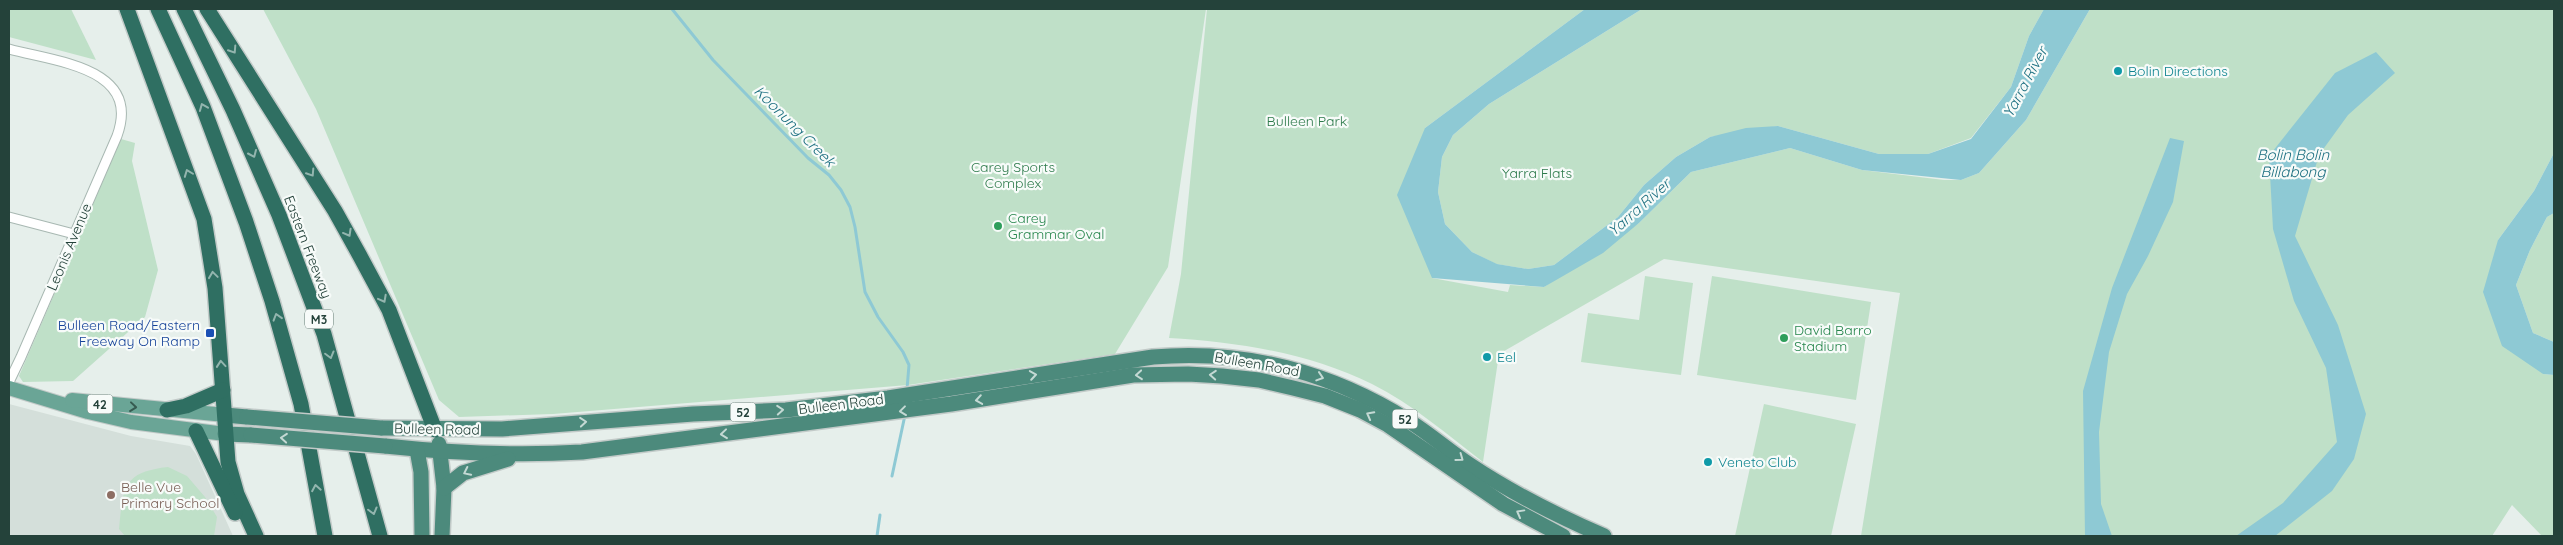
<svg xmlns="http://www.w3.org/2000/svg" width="2563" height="545" font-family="Quicksand,sans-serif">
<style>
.built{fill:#d4dfda}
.green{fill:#bfe0c8}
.water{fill:#8ec9d4}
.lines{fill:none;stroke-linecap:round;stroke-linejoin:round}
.stream{stroke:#8ec9d4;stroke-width:3}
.minor-casing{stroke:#a8b8b2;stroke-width:11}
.primary-casing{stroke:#c2cac8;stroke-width:16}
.trunk-casing{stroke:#c2cac8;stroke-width:18}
.motorway-casing{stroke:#c2cac8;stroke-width:18}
.minor{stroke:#fff;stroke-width:9}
.primary{stroke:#6aa596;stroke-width:14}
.trunk{stroke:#4c8a7c;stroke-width:15}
.motorway{stroke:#2f6f62;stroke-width:15}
.trunk-bridge-casing{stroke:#c2cac8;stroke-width:18;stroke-linecap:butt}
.trunk-bridge{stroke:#4c8a7c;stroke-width:15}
.oneway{stroke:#93b5ae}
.oneway2{stroke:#c4d9d4}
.oneway3{stroke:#365b51}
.culture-dot{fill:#0f9aa8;stroke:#f7fbf9;stroke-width:2}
.leisure-dot{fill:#2e9e5b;stroke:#f7fbf9;stroke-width:2}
.transit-dot{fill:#1a4fb4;stroke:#f7fbf9;stroke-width:2}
.education-dot{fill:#8d6e63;stroke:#f7fbf9;stroke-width:2}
.labels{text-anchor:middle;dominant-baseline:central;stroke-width:4.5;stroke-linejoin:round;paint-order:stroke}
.shield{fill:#f7fbf9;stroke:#637a73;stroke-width:1}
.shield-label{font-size:12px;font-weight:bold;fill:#24423a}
.culture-label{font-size:14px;fill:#0d838f;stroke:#f7fbf9;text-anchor:start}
.park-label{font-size:14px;fill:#2d7a4b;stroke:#f7fbf9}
.leisure-label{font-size:14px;fill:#27864d;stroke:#f7fbf9;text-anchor:start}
.street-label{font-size:14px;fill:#24423a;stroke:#f7fbf9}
.transit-label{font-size:14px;fill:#164399;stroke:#f7fbf9;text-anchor:end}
.education-label{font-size:14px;fill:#785e54;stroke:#f7fbf9;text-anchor:start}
.water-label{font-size:15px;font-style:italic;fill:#1c6f80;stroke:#f7fbf9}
</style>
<rect width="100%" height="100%" fill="#e6efeb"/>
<path class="built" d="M9 404 131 436 190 446 196 454 233 536H9Z"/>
<g class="green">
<path d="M9 9H71L96 60 9 37Z"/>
<path d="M263 9H1206L1168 267 1115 354 908 385 553 414 459 417 439 400 316 109Z"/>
<path d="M1207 9H1585L1425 128 1432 278 1508 292 1510 285 1544 287 1639 223 1691 172 1790 148 1862 170 1944 180H1961L1979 173 2026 120 2090 9H2554V153L2534 191 2498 240 2543 374 2554 375V536H2542L2512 505 2492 536H1861L1900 293 1664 259 1499 354 1483 462C1448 435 1412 404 1372 384 1309 353 1238 342 1169 338L1181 274Z"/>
<path d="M1642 9H2044L2029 36 2011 87 1971 138 1928 154H1879L1778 126 1710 137 1676 157 1644 185 1618 217 1554 265 1528 269 1496 264 1472 252 1445 224 1438 192 1442 157 1453 135 1489 104Z"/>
<path d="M121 139 135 143 132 161 158 270 145 317 73 381 23 382 19 376Z"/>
<path d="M2554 213V342L2533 333 2516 285 2530 250 2547 217Z"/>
<path d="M1645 276 1693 283 1681 375 1581 362 1588 313 1639 320Z"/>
<path d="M1712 276 1871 302 1856 400 1697 375Z"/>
<path d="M1764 404 1856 424 1831 536H1735Z"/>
<path d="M168 467 187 476 205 497 217 517 214 536H125L119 529C123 487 123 472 168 467Z"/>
</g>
<g class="water">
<path d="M1585 9H1642L1489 104 1453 135 1442 157 1438 192 1445 224 1472 252 1497 264 1528 269 1554 265 1618 217 1644 185 1676 157 1710 137 1746 128 1778 126 1879 154H1928L1971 139 2011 87 2029 36 2044 9H2090L2026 120 1979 173 1961 180 1862 170 1790 148 1691 172 1639 223 1603 253 1544 287 1432 278 1397 195 1425 128Z"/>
<path d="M2376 52 2395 73 2348 115 2319 155 2295 236 2338 325 2366 414 2354 459 2332 491 2275 536H2236L2283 503 2337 442 2326 368 2294 301 2273 229 2269 156 2335 73Z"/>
<path d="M2170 138 2184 141 2173 202 2148 256 2127 294 2109 352 2099 432 2101 504 2112 536H2085L2083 391 2112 288Z"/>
<path d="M2554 153V213L2547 217 2530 250 2516 285 2533 333 2554 342V375L2543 374 2502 346 2483 292 2498 240 2534 191Z"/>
</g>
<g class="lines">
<g class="stream">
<path d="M672 9 713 60 808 158 829 175 841 190 850 207 855 227 865 292 878 317 903 352 909 365 907 389"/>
<path d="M892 476 905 415"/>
<path d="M877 536 880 515"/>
</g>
<g class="minor-casing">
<g id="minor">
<path d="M9 49C55 62 142 67 117 136L21 357 9 382"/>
<path d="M9 217 74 234"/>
</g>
</g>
<g class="primary-casing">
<g id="primary">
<path d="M9 388 88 412 131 422 225 434"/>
<path d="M72 400 225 415"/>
</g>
</g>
<g class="trunk-casing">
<g id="trunk">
<path d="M225 415 247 417"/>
<path d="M381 428 502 429 693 414 786 410 888 398 1153 357C1244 349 1331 372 1409 421 1430 434 1449 451 1470 465 1512 493 1558 516 1604 536"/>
<path d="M225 434 251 435"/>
<path d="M439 444 444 488 442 536"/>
<path d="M385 446C451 453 516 456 582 452L951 404 1133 375 1188 374 1222 376 1259 380 1293 388 1325 396 1360 410 1388 425 1503 504 1563 536"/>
<path d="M417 450 421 472 422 536"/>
<path d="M444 488 463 473 508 459"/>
</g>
</g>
<g class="motorway-casing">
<g id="motorway">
<path d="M127 9 204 219 215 288 228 462 237 494 256 536"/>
<path d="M158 9 203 107 246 222 272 301 301 404 325 536"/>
<path d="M184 9 233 110 279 215 324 334 380 536"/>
<path d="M207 9 335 211 360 256 389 310 435 430"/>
<path d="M167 410 186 406 223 390"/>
<path d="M196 431 235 513"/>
</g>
</g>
<use href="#minor" class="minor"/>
<use href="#primary" class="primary"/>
<use href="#trunk" class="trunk"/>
<use href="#motorway" class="motorway"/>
<g class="trunk-bridge-casing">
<g id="trunk-bridge">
<path d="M247 417 381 428"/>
<path d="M251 435 385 446"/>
</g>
</g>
<use href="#trunk-bridge" class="trunk-bridge"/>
</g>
<defs><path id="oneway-chevron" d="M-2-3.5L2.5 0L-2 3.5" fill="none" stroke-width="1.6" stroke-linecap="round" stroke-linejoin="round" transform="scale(1.25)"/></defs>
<g class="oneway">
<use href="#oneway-chevron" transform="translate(233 50) rotate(57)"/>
<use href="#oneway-chevron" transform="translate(203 107) rotate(-112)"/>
<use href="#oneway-chevron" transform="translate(253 154) rotate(66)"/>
<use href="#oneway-chevron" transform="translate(188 173) rotate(-111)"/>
<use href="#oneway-chevron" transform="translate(311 173) rotate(57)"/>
<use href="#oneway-chevron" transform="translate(348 233) rotate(61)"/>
<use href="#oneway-chevron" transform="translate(213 275) rotate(-98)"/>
<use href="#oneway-chevron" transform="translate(383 299) rotate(62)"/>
<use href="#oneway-chevron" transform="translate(277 317) rotate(-107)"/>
<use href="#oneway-chevron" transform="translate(330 355) rotate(75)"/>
<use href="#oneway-chevron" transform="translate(221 364) rotate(-95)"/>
<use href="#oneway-chevron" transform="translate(316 488) rotate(-100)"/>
<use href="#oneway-chevron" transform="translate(373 511) rotate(75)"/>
</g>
<g class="oneway2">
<use href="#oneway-chevron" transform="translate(1033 375) rotate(-9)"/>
<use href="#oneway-chevron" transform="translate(1139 375) rotate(175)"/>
<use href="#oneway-chevron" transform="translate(1213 375) rotate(-176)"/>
<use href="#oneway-chevron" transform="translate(1320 377) rotate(18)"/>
<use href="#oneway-chevron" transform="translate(979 400) rotate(171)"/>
<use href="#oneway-chevron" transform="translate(780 410) rotate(-4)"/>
<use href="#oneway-chevron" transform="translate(903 411) rotate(173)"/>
<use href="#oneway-chevron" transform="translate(1370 415) rotate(-152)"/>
<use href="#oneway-chevron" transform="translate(583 422) rotate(-5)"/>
<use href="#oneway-chevron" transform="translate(724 434) rotate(174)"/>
<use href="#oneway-chevron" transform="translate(284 438) rotate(-175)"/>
<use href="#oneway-chevron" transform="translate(1460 458) rotate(36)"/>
<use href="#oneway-chevron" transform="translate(467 472) rotate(154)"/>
<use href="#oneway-chevron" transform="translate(1520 513) rotate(-151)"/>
</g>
<use class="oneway3" href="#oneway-chevron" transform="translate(133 407) rotate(6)"/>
<g class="culture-dot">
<circle cx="2118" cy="71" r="5"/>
<circle cx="1487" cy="357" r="5"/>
<circle cx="1708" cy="462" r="5"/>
</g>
<g class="leisure-dot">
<circle cx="998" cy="226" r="5"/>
<circle cx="1784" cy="338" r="5"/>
</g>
<rect class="transit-dot" x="205" y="328" width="10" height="10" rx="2.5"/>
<circle class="education-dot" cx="111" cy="495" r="5"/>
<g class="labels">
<g class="shield">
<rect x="305" y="309.5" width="28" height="19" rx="4"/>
<rect x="87.5" y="394.5" width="25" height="19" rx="4"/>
<rect x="730.5" y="402.5" width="25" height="19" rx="4"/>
<rect x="1392.5" y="409.5" width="25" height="19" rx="4"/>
</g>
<g class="shield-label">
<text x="319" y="319">M3</text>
<text x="100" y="404">42</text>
<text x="743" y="412">52</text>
<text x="1405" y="419">52</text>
</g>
<g class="culture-label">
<text x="2128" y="71">Bolin Directions</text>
<text x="1497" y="357">Eel</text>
<text x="1718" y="462">Veneto Club</text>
</g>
<g class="park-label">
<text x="1307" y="121">Bulleen Park</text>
<text x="1013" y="167">Carey Sports<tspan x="1013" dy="16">Complex</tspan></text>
<text x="1537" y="173">Yarra Flats</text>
</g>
<g class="leisure-label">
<text x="1008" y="218">Carey<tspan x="1008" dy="16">Grammar Oval</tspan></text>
<text x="1794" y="330">David Barro<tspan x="1794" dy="16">Stadium</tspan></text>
</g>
<g class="street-label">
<text transform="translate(69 247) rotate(-67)">Leonis Avenue</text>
<text transform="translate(308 247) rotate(69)">Eastern Freeway</text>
<text transform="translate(1257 364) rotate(10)">Bulleen Road</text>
<text transform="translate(841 404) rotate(-7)">Bulleen Road</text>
<text transform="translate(437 429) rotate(1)">Bulleen Road</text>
</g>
<g class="transit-label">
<text x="200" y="325">Bulleen Road/Eastern<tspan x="200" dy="16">Freeway On Ramp</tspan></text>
</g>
<g class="education-label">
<text x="121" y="487">Belle Vue<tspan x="121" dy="16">Primary School</tspan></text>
</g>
<g class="water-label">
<text transform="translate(2025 82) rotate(-62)">Yarra River</text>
<text transform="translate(795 126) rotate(45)">Koonung Creek</text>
<text x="2293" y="154">Bolin Bolin<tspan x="2293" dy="17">Billabong</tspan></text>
<text transform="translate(1639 207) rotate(-42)">Yarra River</text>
</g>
</g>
<rect width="2563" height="545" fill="none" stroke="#24423a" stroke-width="20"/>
</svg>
